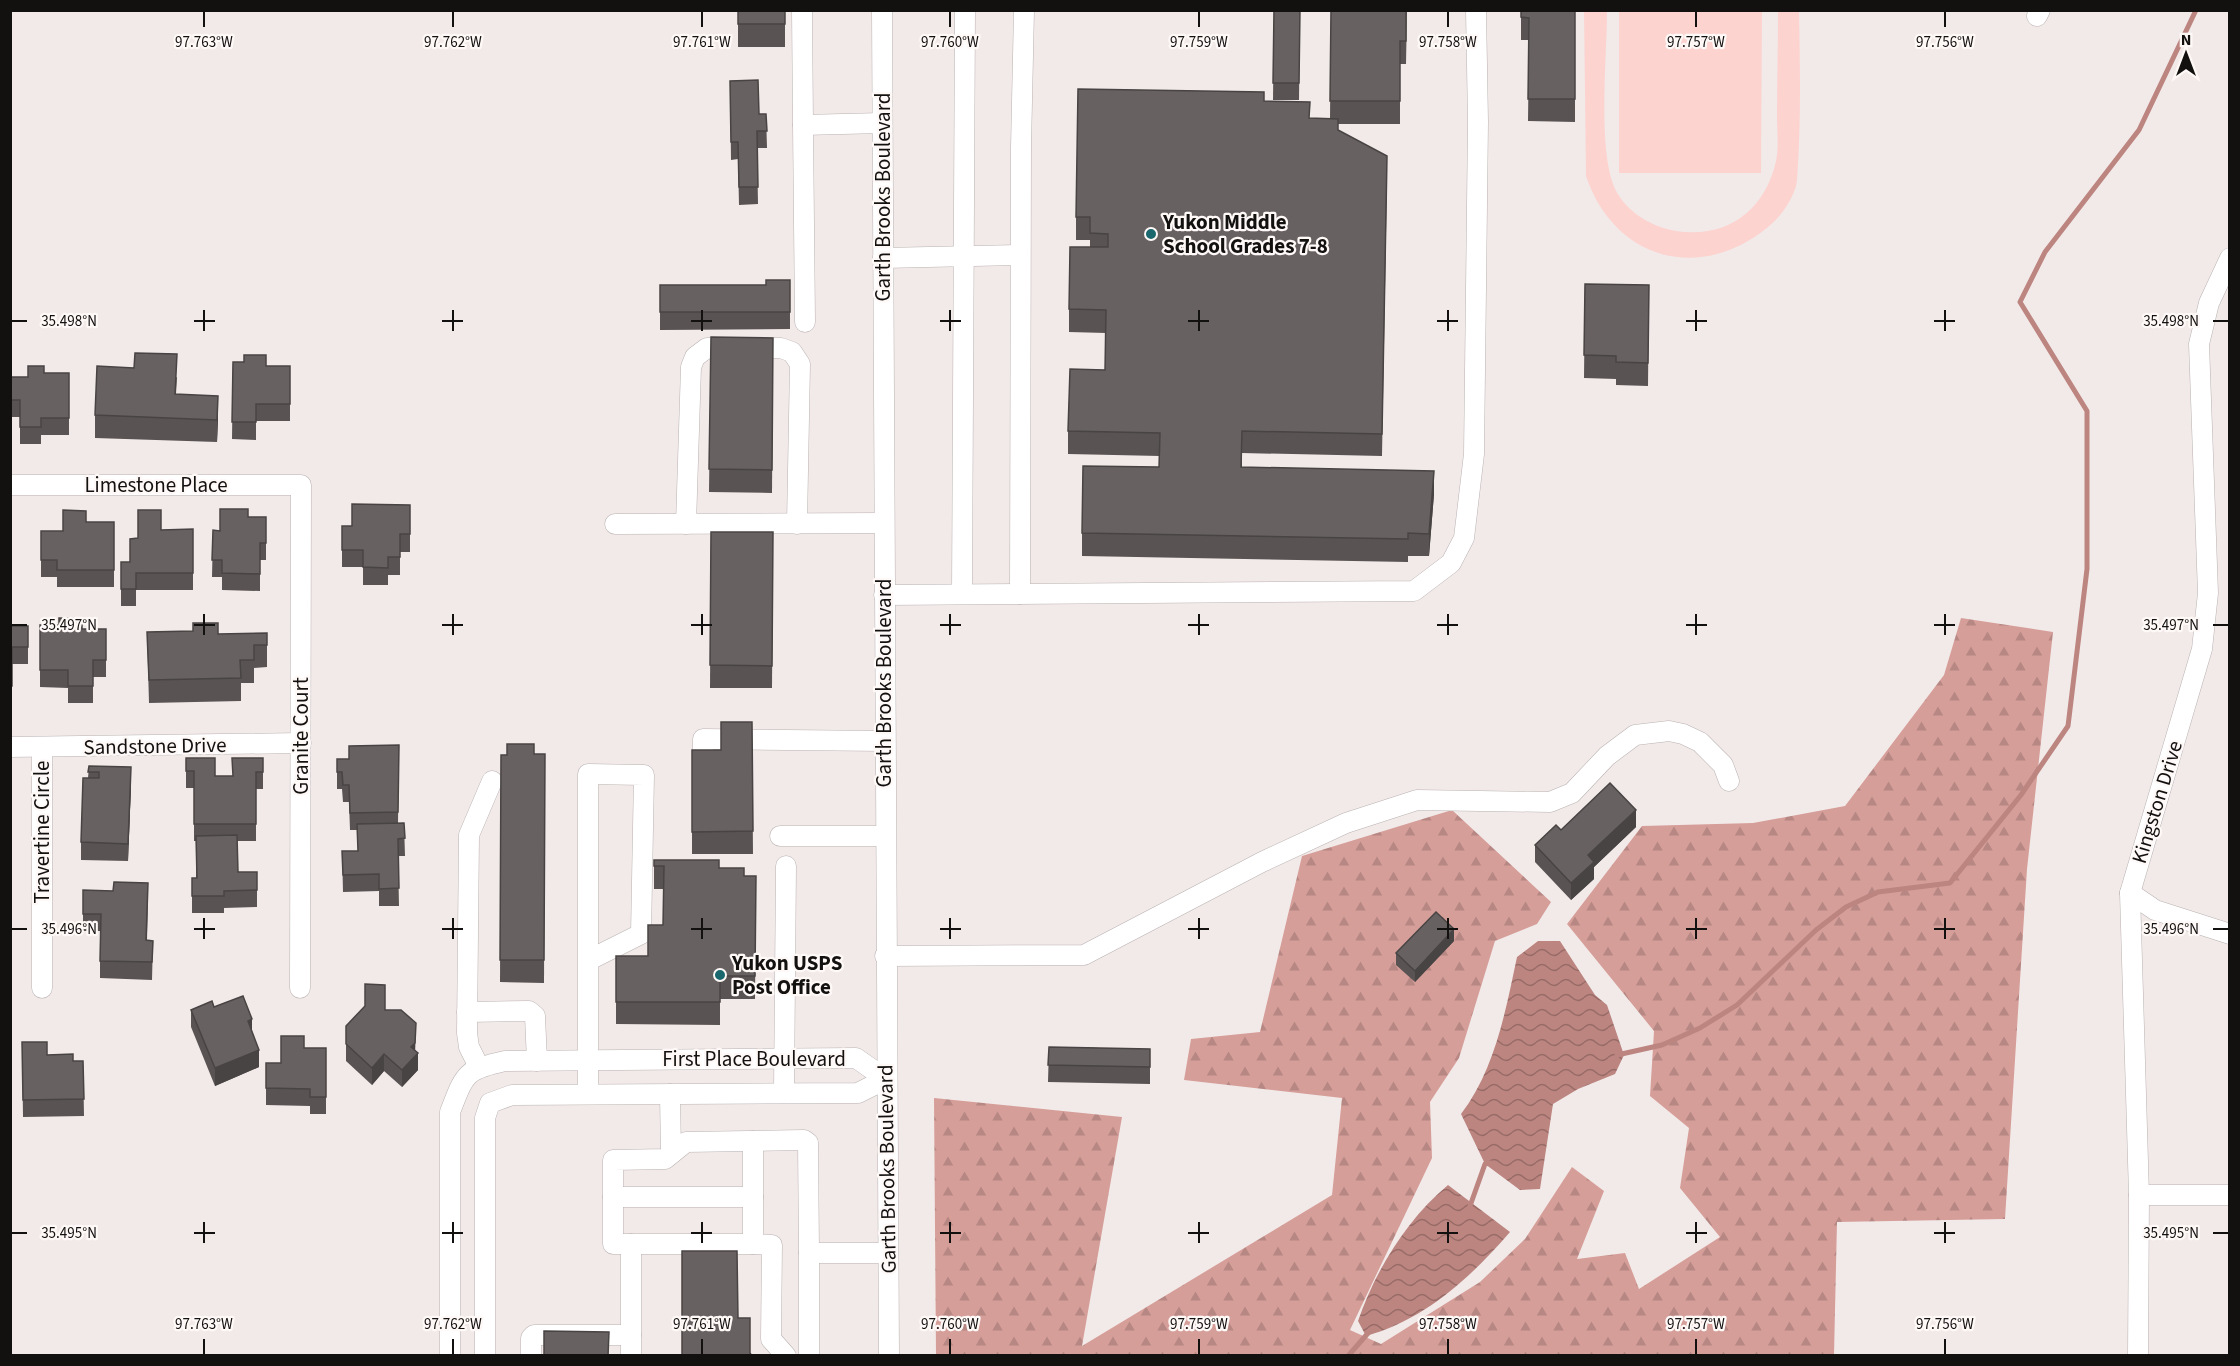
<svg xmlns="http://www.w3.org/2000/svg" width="2240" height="1366" font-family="'Source Sans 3',sans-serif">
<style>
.forest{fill:url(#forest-firs)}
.garden{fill:#fcd3cf}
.water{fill:url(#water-waves)}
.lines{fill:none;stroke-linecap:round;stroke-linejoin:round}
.stream{stroke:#bc8580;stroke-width:5}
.minor-casing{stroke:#bab2b2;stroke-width:21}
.minor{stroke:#fff;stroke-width:20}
.wall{fill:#595353}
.shaded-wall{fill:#494444}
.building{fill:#686161;stroke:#494444;stroke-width:1.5}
.ticks{fill:none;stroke:#131110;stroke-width:2}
.poi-dot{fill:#1a676e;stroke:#fef8f7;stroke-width:2}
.labels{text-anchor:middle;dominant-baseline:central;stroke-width:4.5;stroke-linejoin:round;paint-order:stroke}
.street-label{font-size:21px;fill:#131110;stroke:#fef8f7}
.poi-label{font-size:21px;font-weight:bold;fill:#131110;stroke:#fef8f7;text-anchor:start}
.ticks-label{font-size:15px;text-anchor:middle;fill:#131110;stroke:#fef8f7;stroke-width:4.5;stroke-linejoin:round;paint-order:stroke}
</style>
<defs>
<pattern id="forest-firs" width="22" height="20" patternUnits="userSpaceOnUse" patternTransform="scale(1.5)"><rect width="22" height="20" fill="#d69e99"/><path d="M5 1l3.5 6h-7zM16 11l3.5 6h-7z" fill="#b78783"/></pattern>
<pattern id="water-waves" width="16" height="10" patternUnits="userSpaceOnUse" patternTransform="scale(1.5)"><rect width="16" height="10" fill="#bc8580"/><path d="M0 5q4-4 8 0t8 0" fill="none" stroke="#986b67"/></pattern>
</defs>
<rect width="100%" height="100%" fill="#f2eae9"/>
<path class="forest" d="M1961 618 2053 632 2027 869 2005 1219 1837 1222 1834 1355H936L934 1098 1122 1117 1082 1346 1332 1195 1342 1098 1184 1080 1191 1039 1260 1032 1302 856 1452 810 1551 902 1537 924 1495 941 1459 1058 1430 1102 1432 1158 1350 1330 1381 1344 1480 1282 1525 1239 1572 1167 1604 1191 1577 1259 1625 1253 1639 1289 1720 1237 1680 1188 1689 1128 1650 1096 1654 1031 1567 924 1642 826 1753 823 1845 806 1944 675Z"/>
<g class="garden">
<path d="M1584 11H1607C1607 57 1598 142 1613 184 1622 209 1650 227 1676 231 1726 239 1765 211 1776 161 1779 147 1777 130 1777 116 1777 81 1778 46 1778 11H1799C1800 62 1801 114 1798 165 1797 174 1798 183 1794 192 1785 213 1772 226 1753 238 1685 281 1611 251 1586 176Z"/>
<path d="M1619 11H1762L1761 173H1619Z"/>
</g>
<g class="water">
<path d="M1538 941H1560L1595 995 1607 1005 1624 1055 1615 1074 1578 1089 1553 1104 1540 1189 1520 1190 1485 1164 1461 1114C1495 1070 1506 1009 1517 957Z"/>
<path d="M1448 1185 1510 1232C1470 1278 1426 1319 1366 1336L1358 1321C1375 1271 1407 1219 1448 1185Z"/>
</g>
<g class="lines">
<g class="stream">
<path d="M1617 1055 1662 1045 1700 1028 1737 1005 1816 930 1846 907 1878 892 1950 883 2021 795 2068 726 2087 569V411L2020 302 2045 252 2139 130 2196 10"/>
<path d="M1470 1206 1485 1164 1491 1163"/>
<path d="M1348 1356 1369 1332"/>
</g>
<g class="minor-casing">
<g id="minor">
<path d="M802 10 803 125 882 123"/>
<path d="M882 10 889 1356"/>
<path d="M2037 16 2040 10"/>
<path d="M803 125 805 322"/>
<path d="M883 258 1020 255"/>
<path d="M10 485H301L300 988"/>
<path d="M615 524 884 523"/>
<path d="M686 524 691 367 695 357 707 348H781L792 352 800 364 797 524"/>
<path d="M962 594 965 10"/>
<path d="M1020 594 1021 147 1024 10"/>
<path d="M884 595 1414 591 1451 563 1464 538 1474 454 1478 122 1476 10"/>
<path d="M10 747 301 743"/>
<path d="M42 749V988"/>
<path d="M703 771V739L885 741"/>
<path d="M780 836H885"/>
<path d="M2130 893 2155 910 2230 934"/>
<path d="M885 956 1084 955 1262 862 1346 823 1417 800 1550 802 1572 793 1607 756 1635 735 1669 731 1683 734 1700 742 1723 765 1729 781"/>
<path d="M467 1012 529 1011 535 1016 537 1061"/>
<path d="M479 1067 469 1047 467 1033 469 835 492 781"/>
<path d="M784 1093 786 866"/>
<path d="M588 1094V774L644 775 641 934 589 960"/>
<path d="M670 1094 671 1154"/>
<path d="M2139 1195H2230"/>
<path d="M613 1197H753"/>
<path d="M631 1244H613V1160L665 1159 686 1142 804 1140 808 1143 809 1253H888"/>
<path d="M753 1244V1141"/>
<path d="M809 1253V1356"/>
<path d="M631 1335V1356"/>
<path d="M450 1356V1112C465 1074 464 1070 505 1061L856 1058 886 1079 858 1093 512 1095 490 1103 485 1118V1356"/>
<path d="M531 1356V1338L534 1335H631V1244H753L772 1245 771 1339 786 1356"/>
<path d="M2138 1356 2139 1195 2130 893 2202 649 2208 593 2199 344 2209 303 2230 258"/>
</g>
</g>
<use href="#minor" class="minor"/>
</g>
<g class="wall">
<rect x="738" y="10" width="47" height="37"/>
<path d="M1274 10H1300L1299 100H1273Z"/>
<path d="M1331 10H1407L1406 64H1400V124H1338V130L1387 179 1382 456 1242 453V467L1434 494 1429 556H1408V562L1082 556V533L1159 467 1160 456 1068 454V431L1105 370 1106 333 1069 332V309L1090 247V240H1076V217L1264 101 1310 118 1330 119Z"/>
<path d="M1521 10H1575V122L1528 121 1529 40H1521Z"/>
<path d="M730 81 759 114H766L767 148H757L758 204 739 205 738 159 731 160Z"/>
<path d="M790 280V329L660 330V285H766Z"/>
<path d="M1585 284 1649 285 1648 386 1616 385V379L1584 378Z"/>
<path d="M711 337 773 338 772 493 709 492Z"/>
<path d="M233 362 266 366H290V421H256V440L232 439Z"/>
<path d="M44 373H69V435H41V444H20V417H10V377H28Z"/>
<path d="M177 377 176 394 218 419 217 442 95 438V415Z"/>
<path d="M410 505V552H400V575H388V585H363V567H342V526H352Z"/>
<path d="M248 517H266V560H260V591L222 590V577H212L213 530 220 531Z"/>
<path d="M86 522H114V587H57V577H41V531H63Z"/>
<path d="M193 529V590H136V606H121V562H130L161 530Z"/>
<path d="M711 532H773L772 688H710Z"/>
<path d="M40 625 82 629H106V677H93V703H68V688L40 687Z"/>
<path d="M10 626H28V664H12V703H10Z"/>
<path d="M147 632 218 634 267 645V667L254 668V683H241V701L149 703Z"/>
<path d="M752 722 753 854H692V750H721Z"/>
<path d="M399 745 398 823H404L405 856H398L399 906H379V891L343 892 342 851H358L357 830H350L349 802H343L342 789H337V759H349Z"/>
<path d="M534 754H545L544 983 500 982 501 755Z"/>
<path d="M186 758 215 776H232L263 758V789H256V841H237L238 872H257V907L224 908V913H192V878H196V841H194V788H186Z"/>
<path d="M89 766 131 784 128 861 81 860V842L88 778Z"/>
<path d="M1636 827 1594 867V879L1571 900 1535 862V845L1561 830Z"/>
<path d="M654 860 719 868 744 876H756L755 999H720V1025L616 1024V956H648L663 925V889H654Z"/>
<path d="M83 890 148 900 147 940 153 941 152 980 100 978V931H83Z"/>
<path d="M1454 941 1415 982 1396 965V953Z"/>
<path d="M214 1007 252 1032 259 1067 215 1086 191 1027V1010Z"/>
<path d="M385 1010 415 1051 418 1070 402 1087 384 1071 372 1085 346 1061V1026Z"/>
<path d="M22 1042 47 1055 73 1061H83L84 1116 23 1117Z"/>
<path d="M1049 1047 1150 1049V1084L1048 1082Z"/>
<path d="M304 1048H326V1114H310V1106L266 1105V1063H281Z"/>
</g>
<g class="shaded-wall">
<path d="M218 396V419L217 442V420Z"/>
<path d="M1434 471V494L1429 556V534Z"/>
<path d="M131 767V784L128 861V844Z"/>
<path d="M1636 810V827L1594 867V879L1571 900V883L1588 855Z"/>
<path d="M1454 929V941L1415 982V971Z"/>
<path d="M252 1019V1036L248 1021Z"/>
<path d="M416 1023 415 1056 418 1053V1070L402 1087V1070L411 1047Z"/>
<path d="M259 1050V1067L215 1086V1068Z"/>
<path d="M384 1054V1071L372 1085V1068Z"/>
</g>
<g class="building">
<rect x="738" y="10" width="47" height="14"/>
<path d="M1274 10H1300L1299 83H1273Z"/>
<path d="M1331 10H1406V41H1400V101H1330Z"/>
<path d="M1521 10H1575V99H1528L1529 18 1521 17Z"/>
<path d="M758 80 759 114H766L767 131H757L758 187H739L738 142H731L730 81Z"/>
<path d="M1078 89 1264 92V101L1310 102 1309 118 1338 119V130L1387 156 1382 434 1242 431 1241 467 1434 471 1429 534 1408 533V539L1082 533 1083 466 1159 467 1160 433 1068 431 1070 369 1105 370 1106 310 1069 309 1070 247H1108V234L1090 233V217H1076Z"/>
<path d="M766 280H790V312H660V285H766Z"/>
<path d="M1585 284 1649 285 1648 363 1616 362V356L1584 355Z"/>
<path d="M711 337 773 338 772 470 709 469Z"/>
<path d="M135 353 177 354 175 394 218 396 217 420 95 415 97 366 134 368Z"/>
<path d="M244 355H266V366H290V404H256V422H232L233 362H244Z"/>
<path d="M28 366H44V373H69V418H41V427H20V400H10V377H28Z"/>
<path d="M352 504 410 505V534H400V557H388V568L363 567V550H342V526H352Z"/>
<path d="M220 509H248V517H266V543H260V574L222 573V560H212L213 530 220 531Z"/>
<path d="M63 510 86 511V522H114V570H57V560H41V531H63Z"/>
<path d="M138 510H161V530L193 529V573H136V589H121V562H130V539L138 538Z"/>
<path d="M711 532H773L772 666 710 665Z"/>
<path d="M59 618 82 619V629H106V660H93V686H68V670H40V625H59Z"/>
<path d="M193 623H218V634L267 633V645H254V660H240L241 678 149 680 147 632 193 631Z"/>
<path d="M10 626H28V647H12V686H10Z"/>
<path d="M721 722H752L753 831 692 832V750H721Z"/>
<path d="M507 744H534V754H545L544 960H500L501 755H507Z"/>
<path d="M399 745 398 812 350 813 349 785H343L342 772H337V759H349V746Z"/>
<path d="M186 758H215V776H233L232 758H263V772H256V824H194V771H186Z"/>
<path d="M89 766 131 767 128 844 81 842 83 778H99V772H88Z"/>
<path d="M1610 783 1636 810 1588 855 1594 862 1571 883 1535 845 1556 825 1561 830Z"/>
<path d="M404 823 405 838 398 839 399 888 379 889V874L343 875 342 851H358L357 824Z"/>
<path d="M237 835 238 872H257V890L224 891V896H192V878H197L196 836Z"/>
<path d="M654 860H719V868H744V876H756L755 976H720V1002H616V956H648V925H663L664 866H654Z"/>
<path d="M114 882 148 883 146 940 153 941 152 962 100 961 101 914H83V890L113 891Z"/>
<path d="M1436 912 1454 929 1415 971 1396 953Z"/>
<path d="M365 984 385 985V1010H401L416 1023 415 1043 411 1047 418 1053 402 1070 384 1054 372 1068 346 1044V1026L365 1006Z"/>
<path d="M243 996 252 1019 248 1021 259 1050 215 1068 191 1010 212 1001 214 1007Z"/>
<path d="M281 1036H304V1048H326V1097H310V1089L266 1088V1063H281Z"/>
<path d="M22 1042H47V1055L73 1054V1061H83L84 1099 23 1100Z"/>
<path d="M1049 1047 1150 1049V1067L1048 1065Z"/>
<path d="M682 1251H737L738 1318H750V1353L752 1356H682Z"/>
<path d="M544 1331 609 1332 608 1356H544Z"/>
</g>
<path class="ticks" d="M204 12V27M453 12V27M702 12V27M950 12V27M1199 12V27M1448 12V27M1696 12V27M1945 12V27M204 310V331M453 310V331M702 310V331M950 310V331M1199 310V331M1448 310V331M1696 310V331M1945 310V331M12 321H27M194 321H215M442 321H463M691 321H712M940 321H961M1188 321H1209M1437 321H1458M1686 321H1707M1934 321H1955M2213 321H2228M204 614V635M453 614V635M702 614V635M950 614V635M1199 614V635M1448 614V635M1696 614V635M1945 614V635M12 625H27M194 625H215M442 625H463M691 625H712M940 625H961M1188 625H1209M1437 625H1458M1686 625H1707M1934 625H1955M2213 625H2228M204 918V939M453 918V939M702 918V939M950 918V939M1199 918V939M1448 918V939M1696 918V939M1945 918V939M12 929H27M194 929H215M442 929H463M691 929H712M940 929H961M1188 929H1209M1437 929H1458M1686 929H1707M1934 929H1955M2213 929H2228M204 1222V1243M453 1222V1243M702 1222V1243M950 1222V1243M1199 1222V1243M1448 1222V1243M1696 1222V1243M1945 1222V1243M12 1233H27M194 1233H215M442 1233H463M691 1233H712M940 1233H961M1188 1233H1209M1437 1233H1458M1686 1233H1707M1934 1233H1955M2213 1233H2228M204 1339V1354M453 1339V1354M702 1339V1354M950 1339V1354M1199 1339V1354M1448 1339V1354M1696 1339V1354M1945 1339V1354"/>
<g class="poi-dot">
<circle cx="1151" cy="234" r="6"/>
<circle cx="720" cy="975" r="6"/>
</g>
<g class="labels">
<g class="street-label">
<text transform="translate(883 197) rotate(-90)">Garth Brooks Boulevard</text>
<text x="156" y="485">Limestone Place</text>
<text transform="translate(884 683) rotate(-90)">Garth Brooks Boulevard</text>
<text transform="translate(301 736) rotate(-90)">Granite Court</text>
<text transform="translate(155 746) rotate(-1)">Sandstone Drive</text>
<text transform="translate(2157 802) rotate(-73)">Kingston Drive</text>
<text transform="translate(42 832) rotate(-90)">Travertine Circle</text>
<text x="754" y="1059">First Place Boulevard</text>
<text transform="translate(887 1169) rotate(-91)">Garth Brooks Boulevard</text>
</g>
<g class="poi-label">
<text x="1163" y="222">Yukon Middle<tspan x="1163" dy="24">School Grades 7-8</tspan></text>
<text x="732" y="963">Yukon USPS<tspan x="732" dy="24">Post Office</tspan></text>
</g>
</g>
<g class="ticks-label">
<text x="204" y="47">97.763°W</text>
<text x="453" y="47">97.762°W</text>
<text x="702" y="47">97.761°W</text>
<text x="950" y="47">97.760°W</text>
<text x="1199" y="47">97.759°W</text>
<text x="1448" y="47">97.758°W</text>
<text x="1696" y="47">97.757°W</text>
<text x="1945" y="47">97.756°W</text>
<text x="69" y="326">35.498°N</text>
<text x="2171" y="326">35.498°N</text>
<text x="69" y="630">35.497°N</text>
<text x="2171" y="630">35.497°N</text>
<text x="69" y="934">35.496°N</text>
<text x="2171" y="934">35.496°N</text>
<text x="69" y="1238">35.495°N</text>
<text x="2171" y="1238">35.495°N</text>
<text x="204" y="1329">97.763°W</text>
<text x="453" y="1329">97.762°W</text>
<text x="702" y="1329">97.761°W</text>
<text x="950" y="1329">97.760°W</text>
<text x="1199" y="1329">97.759°W</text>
<text x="1448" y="1329">97.758°W</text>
<text x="1696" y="1329">97.757°W</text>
<text x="1945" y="1329">97.756°W</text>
</g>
<rect width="2240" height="1366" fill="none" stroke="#131110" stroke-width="24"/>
<g transform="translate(2186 54)" stroke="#fef8f7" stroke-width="4.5" paint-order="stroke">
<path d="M0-4.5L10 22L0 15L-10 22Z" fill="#131110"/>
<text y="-9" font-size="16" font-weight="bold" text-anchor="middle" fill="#131110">N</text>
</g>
</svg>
